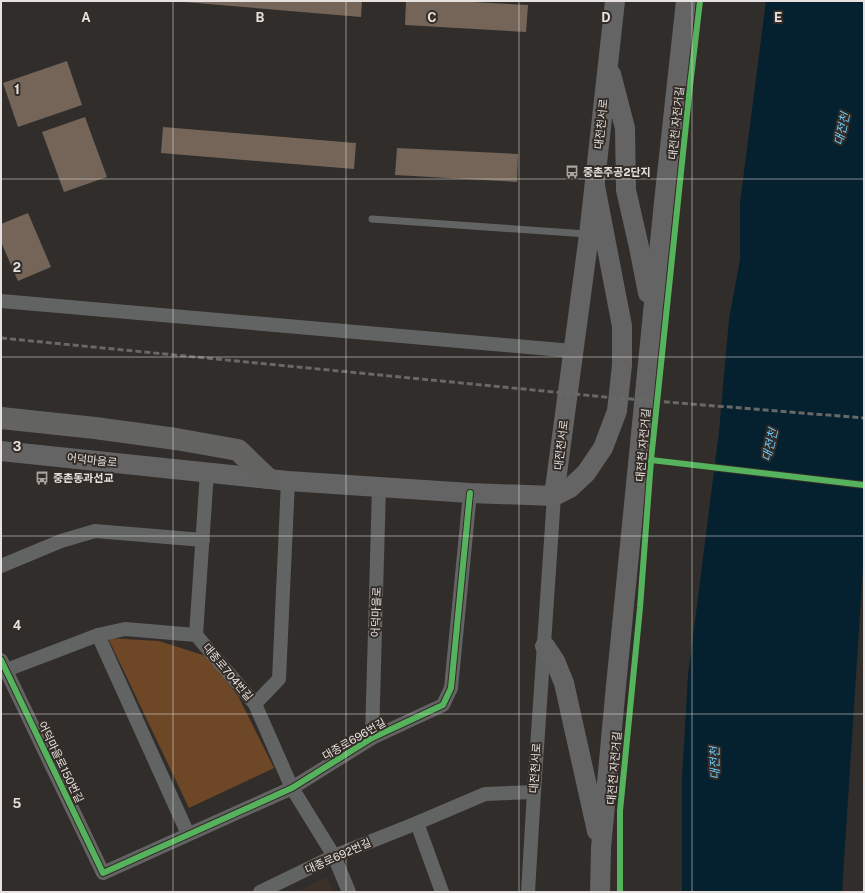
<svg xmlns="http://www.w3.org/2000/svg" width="865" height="893" font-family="'Public Sans','Noto Sans KR',sans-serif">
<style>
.built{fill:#3c3129}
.green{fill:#6d4726}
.water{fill:#05212f}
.building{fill:#746558}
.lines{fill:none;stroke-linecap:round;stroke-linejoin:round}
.service{stroke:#626363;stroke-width:7}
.minor{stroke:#626363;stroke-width:14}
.secondary{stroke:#656465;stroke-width:20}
.primary{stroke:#636362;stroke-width:22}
.rail{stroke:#686866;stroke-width:3;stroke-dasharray:6 3;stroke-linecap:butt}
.cycleway-casing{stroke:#332c27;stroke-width:8}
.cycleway{stroke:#56b35d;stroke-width:6}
.grid{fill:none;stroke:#e7e2df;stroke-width:1;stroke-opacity:0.55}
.labels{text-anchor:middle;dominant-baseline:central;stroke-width:4;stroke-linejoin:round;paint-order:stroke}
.street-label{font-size:11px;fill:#e7e2df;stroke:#332c27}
.poi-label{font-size:11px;font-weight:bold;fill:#e7e2df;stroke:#332c27;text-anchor:start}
.water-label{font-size:12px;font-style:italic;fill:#6accfe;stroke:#332c27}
.grid-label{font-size:13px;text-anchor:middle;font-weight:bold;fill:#e7e2df;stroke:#332c27;stroke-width:4;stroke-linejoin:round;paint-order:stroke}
</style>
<rect width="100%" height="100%" fill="#302d2a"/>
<path class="built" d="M327 877 334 892H297Z"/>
<path class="green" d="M108 638 159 641 206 656 238 696 274 768 189 808Z"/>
<path class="water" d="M766 1H864V552L842 892H682V779L688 676 719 432 729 319 740 260V203Z"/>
<g class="building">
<path d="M184 1H362L361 17 184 2Z"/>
<path d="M406 1H453L528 5 526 32 405 25Z"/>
<path d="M67 61 82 105 18 127 3 83Z"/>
<path d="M85 117 107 177 64 192 42 132Z"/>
<path d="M163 127 356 143 354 169 161 153Z"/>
<path d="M397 148 518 154 517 182 395 175Z"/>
<path d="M28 213 51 267 18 281 1 242V224Z"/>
</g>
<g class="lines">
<path class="service" d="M372 219 587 234"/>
<g class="minor">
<path d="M1 301 573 351"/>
<path d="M1 566 61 541 95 531 203 540"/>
<path d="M98 635 188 834"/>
<path d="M196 635 207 472"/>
<path d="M1 660 103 873 292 788 372 738 443 705 451 688 470 493"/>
<path d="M1 672 98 635 125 629 196 635 255 704 292 788 334 856 349 892"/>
<path d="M255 704 279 679 288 481"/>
<path d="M372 738 379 487"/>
<path d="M417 823 442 892"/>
<path d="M260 892 334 856 417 823 485 794 534 792"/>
<path d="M528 892 534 792 554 496"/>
</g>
<g class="secondary">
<path d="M611 74 625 128 626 190 639 247 648 293"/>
<path d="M1 451 288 481 470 493 554 496 570 488 586 473 603 448 617 411 622 365V326L595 186"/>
<path d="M554 496 589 235 615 1"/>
<path d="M545 646 555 661 564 683 597 831"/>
<path d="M600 892 601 848 615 696 664 202 686 1"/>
</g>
<path class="primary" d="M1 418 95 428 176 439 238 450 267 478"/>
<path class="rail" d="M1 338 605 397 864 418"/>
<g class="cycleway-casing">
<g id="cycleway">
<path d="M651 460 864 485"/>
<path d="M1 660 103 873 292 788 372 738 443 705 451 688 470 493"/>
<path d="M620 892V811L640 608 651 460 690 86 700 1"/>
</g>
</g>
<use href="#cycleway" class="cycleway"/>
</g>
<path class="grid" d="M173 1V892M346 1V892M519 1V892M692 1V892M1 179H864M1 357H864M1 536H864M1 714H864"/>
<defs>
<g id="bus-bare" transform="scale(1.08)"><path d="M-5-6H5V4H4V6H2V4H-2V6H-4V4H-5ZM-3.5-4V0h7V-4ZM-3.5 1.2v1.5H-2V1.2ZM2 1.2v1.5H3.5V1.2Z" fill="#a7a3a0" stroke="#332c27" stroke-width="2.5" paint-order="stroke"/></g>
</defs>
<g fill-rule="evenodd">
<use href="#bus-bare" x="572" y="172"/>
<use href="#bus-bare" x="42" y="478"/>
</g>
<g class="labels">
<g class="street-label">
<text transform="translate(676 123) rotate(-84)">대전천 자전거길</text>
<text transform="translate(601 124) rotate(-84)">대전천서로</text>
<text transform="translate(561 445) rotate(-83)">대전천서로</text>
<text transform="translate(643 445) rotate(-85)">대전천 자전거길</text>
<text transform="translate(92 460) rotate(6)">어덕마을로</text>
<text transform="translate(376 612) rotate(-88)">어덕마을로</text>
<text transform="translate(228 672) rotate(50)">대종로704번길</text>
<text transform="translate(354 739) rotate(-30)">대종로696번길</text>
<text transform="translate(61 762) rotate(64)">어덕마을로150번길</text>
<text transform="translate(535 768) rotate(-86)">대전천서로</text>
<text transform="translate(614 768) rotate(-85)">대전천 자전거길</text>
<text transform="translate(338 856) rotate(-24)">대종로692번길</text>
</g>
<g class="poi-label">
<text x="583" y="172">중촌주공2단지</text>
<text x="53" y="478">중촌동과선교</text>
</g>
<g class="water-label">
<text transform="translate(842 129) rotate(-77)">대전천</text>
<text transform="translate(770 445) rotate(-77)">대전천</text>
<text transform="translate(715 763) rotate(-91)">대전천</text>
</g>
</g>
<g class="grid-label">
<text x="86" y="22">A</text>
<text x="260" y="22">B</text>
<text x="432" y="22">C</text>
<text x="606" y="22">D</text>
<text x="778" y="22">E</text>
<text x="17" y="94">1</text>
<text x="17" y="272">2</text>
<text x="17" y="451">3</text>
<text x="17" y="630">4</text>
<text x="17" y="808">5</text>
</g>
<rect width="865" height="893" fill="none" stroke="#e7e2df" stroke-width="4"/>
</svg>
